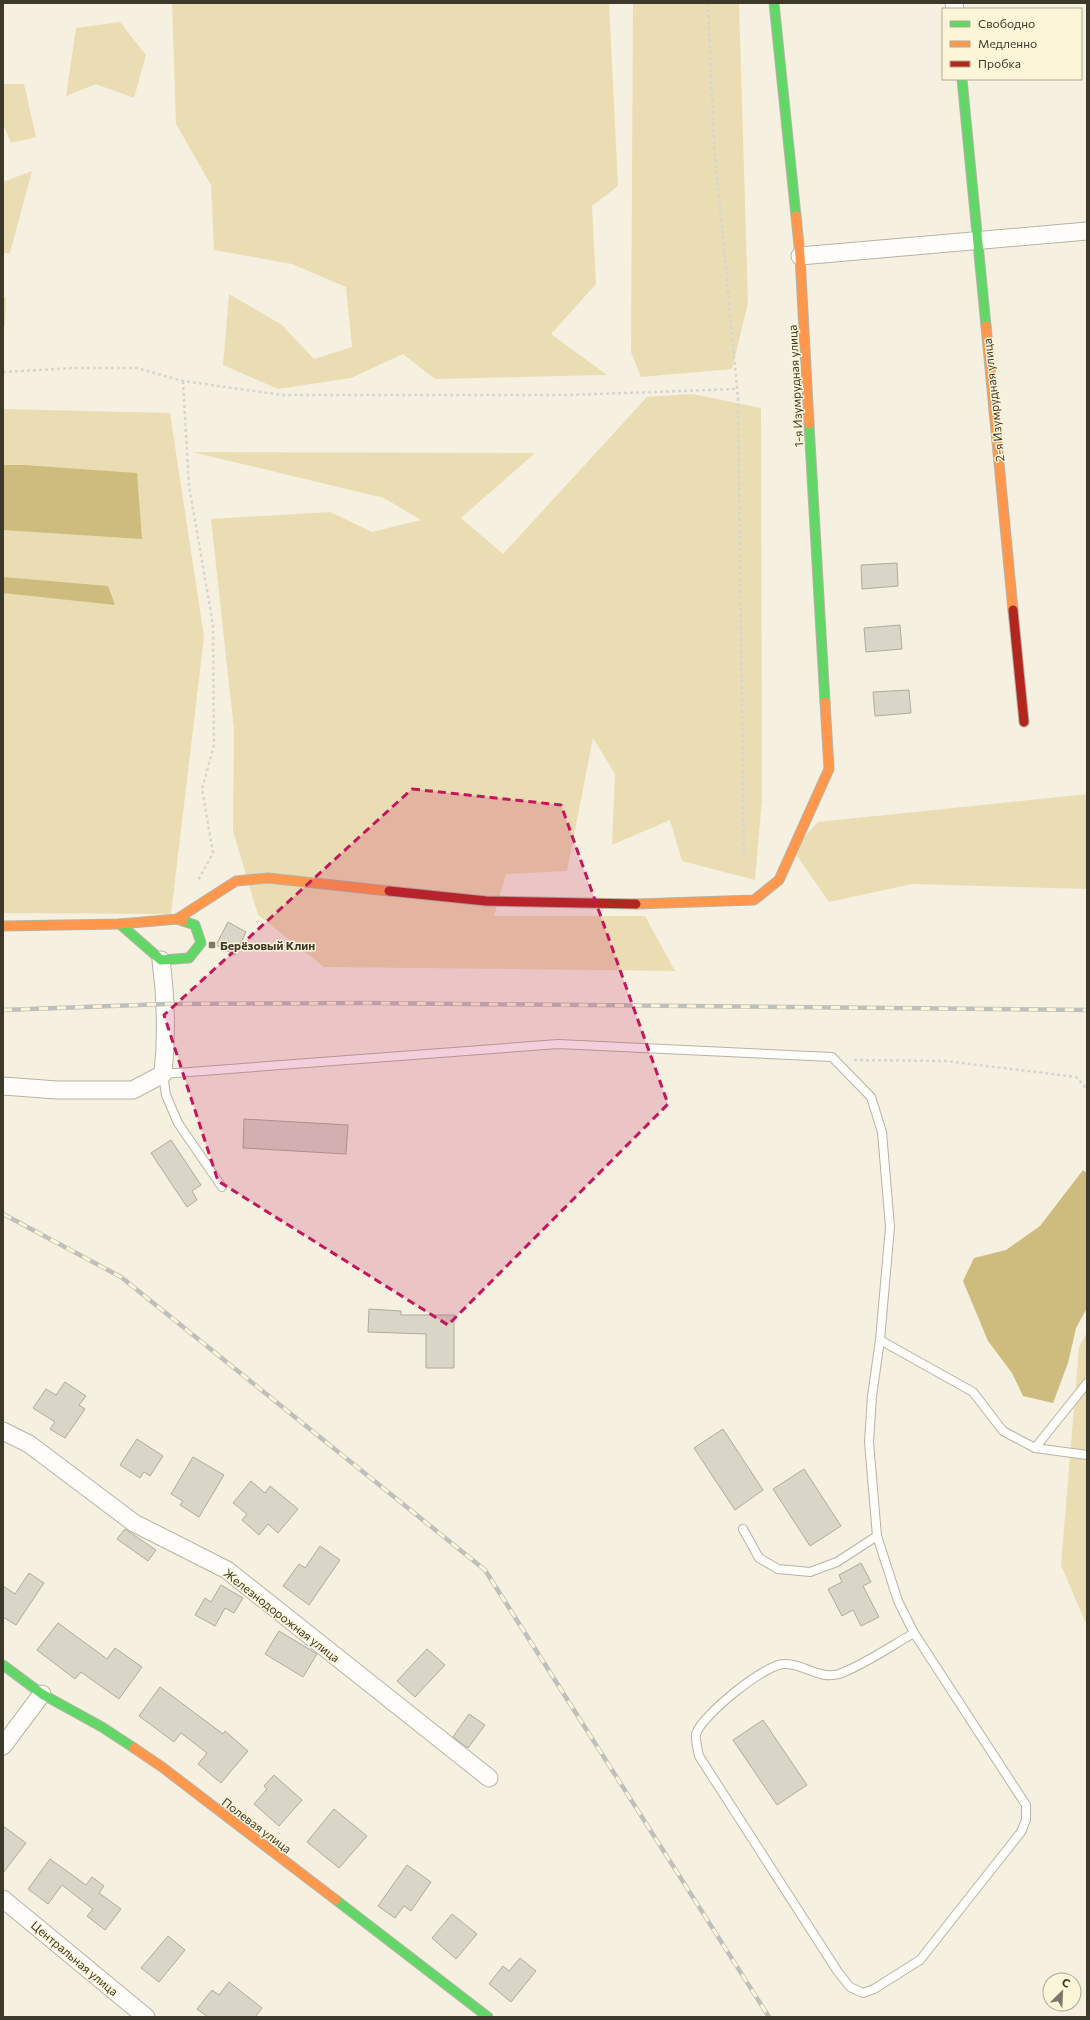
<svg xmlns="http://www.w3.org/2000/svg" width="1090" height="2020" font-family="Commissioner,sans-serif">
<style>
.green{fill:#ebddb3}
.water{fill:#cebc7f}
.building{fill:#d9d5c7;stroke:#afab9d}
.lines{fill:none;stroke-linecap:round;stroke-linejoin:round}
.lane-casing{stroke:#b7b3a6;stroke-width:10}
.street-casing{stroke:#b7b3a6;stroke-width:19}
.fast-casing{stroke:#b7b3a6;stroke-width:11}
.slow-casing{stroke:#b7b3a6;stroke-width:11}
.jam-casing{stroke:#b7b3a6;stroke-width:11}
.path{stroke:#d6d5d0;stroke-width:2.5;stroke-dasharray:3 3;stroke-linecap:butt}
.lane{stroke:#fefdfa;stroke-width:8}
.street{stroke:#fefdfa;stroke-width:17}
.fast{stroke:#63d668;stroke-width:9}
.slow{stroke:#ff974d;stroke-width:9}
.jam{stroke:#b3261e;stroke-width:9}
.rail-casing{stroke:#c0c0bb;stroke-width:4.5}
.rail{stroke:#fdf5d8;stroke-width:3;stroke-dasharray:9;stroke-linecap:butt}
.marked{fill:#c2185b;fill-opacity:0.2;stroke:#c2185b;stroke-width:3;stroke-dasharray:8 5;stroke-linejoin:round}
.poi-dot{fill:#7d786a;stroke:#fdf5d8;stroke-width:1.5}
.labels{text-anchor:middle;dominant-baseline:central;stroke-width:3;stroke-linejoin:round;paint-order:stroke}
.street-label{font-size:12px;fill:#3c382a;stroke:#fdf5d8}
.poi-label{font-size:12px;font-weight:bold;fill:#3c382a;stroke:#fdf5d8;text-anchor:start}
</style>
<rect width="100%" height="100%" fill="#f5f0e0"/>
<g class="green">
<path d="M172 3H609L618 186 592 206 596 284 551 334 607 375 435 379 403 354 351 378 278 389 223 365 229 294 282 325 314 359 352 347 346 287 292 264 214 250 211 185 176 124Z"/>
<path d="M633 3H739L748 303 732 369 641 377 631 352Z"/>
<path d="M120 22 146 55 134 98 96 84 66 96 76 28Z"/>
<path d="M3 84H24L36 137 11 143 3 124Z"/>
<path d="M32 171 10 253H3V182Z"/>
<path d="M3 297H6L5 326 3 327Z"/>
<path d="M692 394 761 408 762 800 755 880 682 861 670 820 612 845 615 774 593 738 567 871 506 874 494 916H645L675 971 324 967 258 915 233 831 234 730 211 519 330 512 372 532 421 520 384 498 192 452 535 453 461 518 503 554 647 397Z"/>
<path d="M3 409 170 413 204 637 171 914 3 913Z"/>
<path d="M1087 794V889L912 884 829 902 793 850 818 822Z"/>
<path d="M1087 1332V1626L1061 1565 1079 1347Z"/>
</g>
<g class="water">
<path d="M3 465H24L137 473 142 539 3 530Z"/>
<path d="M3 577 108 586 115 605 3 593Z"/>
<path d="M1083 1170 1087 1173V1308L1076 1328 1068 1363 1053 1403 1023 1396 1012 1373 988 1341 963 1281 974 1258 1006 1250 1040 1226Z"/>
</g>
<g class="building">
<path d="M897 563 898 586 862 589 861 565Z"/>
<path d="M900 625 902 649 866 652 864 628Z"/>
<path d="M909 690 911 713 875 716 873 692Z"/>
<path d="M228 922 246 932 235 955 216 945Z"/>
<path d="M244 1119 348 1125 346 1154 243 1148Z"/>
<path d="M171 1140 201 1185 192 1191 197 1200 187 1207 151 1153Z"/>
<path d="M369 1309 401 1311V1315H454V1368H426V1334L368 1332Z"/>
<path d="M65 1382 86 1396 79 1405 85 1409 65 1438 50 1429 55 1422 33 1408 46 1389 56 1395Z"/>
<path d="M723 1429 763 1490 735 1510 694 1448Z"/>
<path d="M137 1439 163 1456 150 1476 144 1472 140 1478 120 1465Z"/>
<path d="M193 1457 224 1475 199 1517 180 1505 183 1501 171 1494Z"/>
<path d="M804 1469 841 1526 810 1546 773 1489Z"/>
<path d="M251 1481 265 1493 270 1486 298 1509 278 1533 268 1524 259 1535 242 1520 247 1514 233 1503Z"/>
<path d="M125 1529 156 1550 148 1561 117 1539Z"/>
<path d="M320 1546 340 1560 309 1605 283 1586 299 1564 305 1568Z"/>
<path d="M861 1563 871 1582 863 1586 879 1617 861 1626 853 1610 842 1616 828 1589 842 1582 839 1575Z"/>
<path d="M29 1573 44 1583 16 1625 3 1617V1586L15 1594Z"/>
<path d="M221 1585 243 1598 234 1613 225 1608 215 1626 195 1615 205 1598 211 1602Z"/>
<path d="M58 1623 107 1659 115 1648 142 1667 119 1699 81 1672 75 1679 37 1650Z"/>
<path d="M279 1631 317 1654 303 1677 265 1654Z"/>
<path d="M427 1649 445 1665 415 1697 397 1681Z"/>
<path d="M160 1687 223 1734 225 1731 248 1751 221 1783 198 1764 207 1753 181 1733 174 1742 139 1716Z"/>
<path d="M469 1714 485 1725 468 1748 453 1737Z"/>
<path d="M763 1720 807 1785 777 1805 733 1740Z"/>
<path d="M274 1775 302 1800 279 1826 254 1804 267 1789 264 1786Z"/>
<path d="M334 1809 367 1836 339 1868 307 1842Z"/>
<path d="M3 1826 26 1843 3 1873Z"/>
<path d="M50 1859 86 1885 92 1877 104 1886 99 1893 121 1909 105 1930 87 1916 93 1909 62 1885 48 1904 28 1889Z"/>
<path d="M407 1865 431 1882 411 1911 404 1906 395 1918 378 1906Z"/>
<path d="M452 1914 477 1934 456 1959 432 1938Z"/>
<path d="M168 1936 185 1950 159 1982 141 1968Z"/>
<path d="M520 1958 536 1971 511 2002 489 1984 503 1966 509 1971Z"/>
<path d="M229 1982 262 2008 255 2017H208L197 2009 212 1990 219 1995Z"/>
</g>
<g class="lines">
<g class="lane-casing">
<g id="lane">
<path d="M222 1187 178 1123 166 1095 163 1074 558 1044 832 1057 871 1097 882 1132 890 1227 880 1340 872 1396 869 1442 877 1536 898 1601 914 1633C891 1646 864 1665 839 1674 819 1680 803 1663 784 1664 765 1664 701 1716 696 1734 695 1740 698 1750 699 1756L838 1972 850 1987 863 1993 874 1989 920 1960 1021 1832 1026 1820V1805L914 1633"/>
<path d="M880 1340 973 1392 1003 1431 1035 1448 1087 1455"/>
<path d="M1035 1448 1087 1383"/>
<path d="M743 1529 759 1558 778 1569 810 1572 837 1562 877 1536"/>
</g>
</g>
<g class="street-casing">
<g id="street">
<path d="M954 3 955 9"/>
<path d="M800 256 1087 231"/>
<path d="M3 1086 57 1090H133L163 1074C167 1035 166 998 161 960"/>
<path d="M3 1431 29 1444 134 1523 227 1570 489 1778"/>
<path d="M3 1746 42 1694"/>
<path d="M3 1899 146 2017"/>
</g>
</g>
<g class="fast-casing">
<g id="fast">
<path d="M774 3 796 216"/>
<path d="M962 79 986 326"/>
<path d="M809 424 825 702"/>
<path d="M120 924 161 960 189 958 201 943 195 925 183 921"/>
<path d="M3 1665 42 1694 102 1727 134 1748"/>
<path d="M336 1900 488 2017"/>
</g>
</g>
<g class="slow-casing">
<g id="slow">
<path d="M796 216 800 256 809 424"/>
<path d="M986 326 1013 610"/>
<path d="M636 904 754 900 779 880 829 769 825 702"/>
<path d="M177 919 236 881 268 878 389 891"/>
<path d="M3 926 120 924 177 919 183 921"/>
<path d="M134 1748 162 1767 336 1900"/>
</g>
</g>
<g class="jam-casing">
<g id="jam">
<path d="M1013 610 1024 722"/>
<path d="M389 891 486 901 636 904"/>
</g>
</g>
<g class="path">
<path d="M708 3 714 144 738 398 744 855"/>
<path d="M3 372 74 368H137L183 381 282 395H569L737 389"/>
<path d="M183 381 189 486 213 625 214 745 202 789 213 853 197 882"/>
<path d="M854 1060 946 1061 1076 1077 1087 1089"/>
</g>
<use href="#lane" class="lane"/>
<use href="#street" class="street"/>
<use href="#fast" class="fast"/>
<use href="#slow" class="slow"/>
<use href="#jam" class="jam"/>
<g class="rail-casing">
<g id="rail">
<path d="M3 1010 166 1004 367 1003 1087 1010"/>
<path d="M3 1214 121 1277 485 1570 769 2017"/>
</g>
</g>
<use href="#rail" class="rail"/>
</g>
<path class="marked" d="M412 789 561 805 668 1104 448 1325 218 1181 164 1015Z"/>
<rect class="poi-dot" x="208" y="941" width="8" height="8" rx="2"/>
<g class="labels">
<g class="street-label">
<text transform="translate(795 386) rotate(-93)">1-я Изумрудная улица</text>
<text transform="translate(993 400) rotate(-96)">2-я Изумрудная улица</text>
<text transform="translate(282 1615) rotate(38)">Железнодорожная улица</text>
<text transform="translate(257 1825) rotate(37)">Полевая улица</text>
<text transform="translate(75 1958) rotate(40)">Центральная улица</text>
</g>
<g class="poi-label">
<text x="220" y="945">Берёзовый Клин</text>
</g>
</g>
<rect width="1090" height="2020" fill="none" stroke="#3c382a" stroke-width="8"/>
<rect x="942" y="8" width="140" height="72" fill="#fdf5d8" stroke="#b0a992"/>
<rect x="950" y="21" width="20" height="6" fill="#63d668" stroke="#b0a992"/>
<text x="978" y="28" font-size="12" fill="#3c382a">Свободно</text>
<rect x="950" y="41" width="20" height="6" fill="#ff974d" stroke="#b0a992"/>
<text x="978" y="48" font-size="12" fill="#3c382a">Медленно</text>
<rect x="950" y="61" width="20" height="6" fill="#b3261e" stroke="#b0a992"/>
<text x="978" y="68" font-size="12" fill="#3c382a">Пробка</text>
<g transform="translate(1062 1992) rotate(24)"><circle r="19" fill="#fdf5d8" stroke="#b0a992"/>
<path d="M0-3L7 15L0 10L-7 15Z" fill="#7d786a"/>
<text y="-6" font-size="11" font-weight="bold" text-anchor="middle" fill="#3c382a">С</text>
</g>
</svg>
